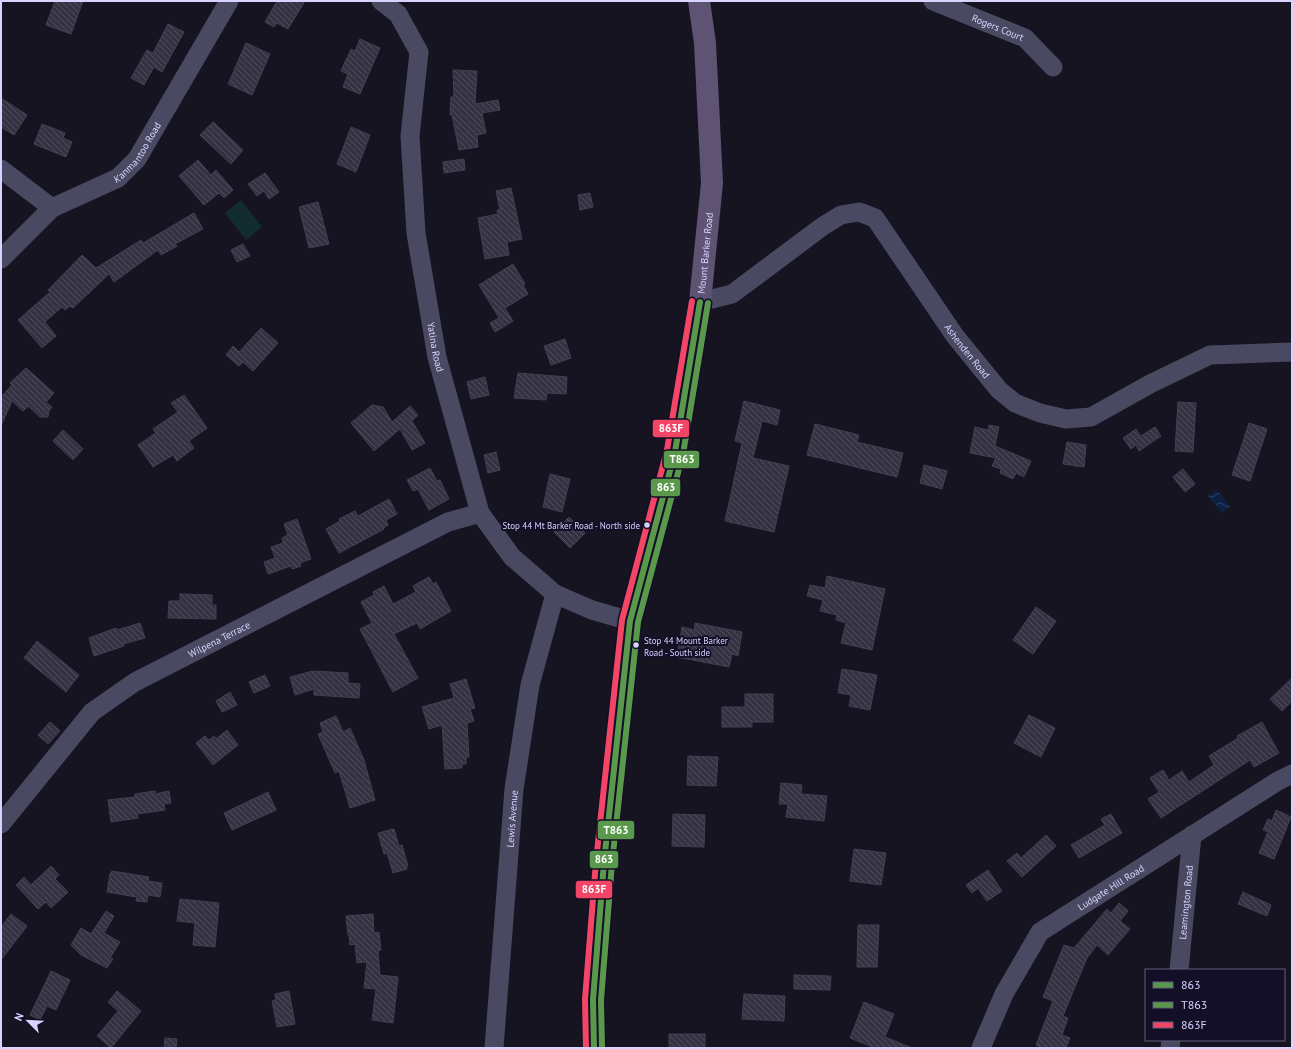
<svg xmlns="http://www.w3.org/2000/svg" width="1293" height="1049" font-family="'PT Sans',sans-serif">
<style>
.pitch{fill:#132c2d}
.water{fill:url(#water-waves)}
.building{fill:url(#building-back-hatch);stroke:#433f54}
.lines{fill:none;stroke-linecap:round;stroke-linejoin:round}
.minor{stroke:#4a4962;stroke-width:19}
.major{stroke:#5e5373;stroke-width:22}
.bus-1-casing{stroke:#130f26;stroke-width:9}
.bus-2-casing{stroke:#130f26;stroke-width:9}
.bus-3-casing{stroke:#130f26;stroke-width:9}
.bus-1{stroke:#5a994c;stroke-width:6}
.bus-2{stroke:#5a994c;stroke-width:6}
.bus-3{stroke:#f34667;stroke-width:6}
.bus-dot{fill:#d9d4ff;stroke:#130f26;stroke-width:1.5}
.labels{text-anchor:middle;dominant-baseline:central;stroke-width:4;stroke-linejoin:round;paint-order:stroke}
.bus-label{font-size:9px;fill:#d9d4ff;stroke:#130f26;text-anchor:end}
.street-label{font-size:10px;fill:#d9d4ff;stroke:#130f26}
.line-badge{stroke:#130f26;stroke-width:1.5}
.badge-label{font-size:11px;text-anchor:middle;font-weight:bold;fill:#fff}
</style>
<defs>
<pattern id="water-waves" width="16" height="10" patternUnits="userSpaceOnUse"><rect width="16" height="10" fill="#0d2144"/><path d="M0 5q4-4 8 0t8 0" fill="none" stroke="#304060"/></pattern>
<pattern id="building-back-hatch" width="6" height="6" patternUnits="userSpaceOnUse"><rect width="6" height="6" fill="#343243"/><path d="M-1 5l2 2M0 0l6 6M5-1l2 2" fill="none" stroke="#514f5f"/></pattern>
</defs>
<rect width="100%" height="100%" fill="#161421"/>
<path class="pitch" d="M241 200 262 227 246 240 225 213Z"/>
<path class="water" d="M1217 490 1230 506 1222 513 1208 496Z"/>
<g class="building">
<path d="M55 1H83L71 34 46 25Z"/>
<path d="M277 1H305L288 29 277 23 274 27 265 22Z"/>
<path d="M168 24 184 32 162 72 154 67 144 85 131 78 147 50 153 53Z"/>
<path d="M360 39 380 48 360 94 343 87 348 74 341 71 351 49 355 51Z"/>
<path d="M246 43 270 54 252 95 228 84Z"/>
<path d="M453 70 477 71 475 104 498 100 500 110 482 113 486 133 477 135 478 147 459 150 452 115H450L451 97H454Z"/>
<path d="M1 98 27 115 14 135 1 127Z"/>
<path d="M213 122 243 150 231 164 200 135Z"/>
<path d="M42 124 65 133 63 138 72 142 66 157 34 144Z"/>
<path d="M351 127 370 135 356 172 337 164Z"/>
<path d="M464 159 465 170 444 173 443 162Z"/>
<path d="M198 160 211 175 216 170 233 190 224 198 219 193 204 205 179 176Z"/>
<path d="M265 173 279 192 269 199 264 191 257 196 248 184Z"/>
<path d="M511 188 522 239 507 242 509 255 485 259 478 218 498 214 497 210H500L496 191Z"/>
<path d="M590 193 593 207 580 210 578 195Z"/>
<path d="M318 202 329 244 309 248 299 207Z"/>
<path d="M194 213 203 229 175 244 177 246 161 255 158 250 114 282 109 274 73 308 70 306 65 310 62 307 45 322 56 336 42 348 18 320 50 292 48 290 82 255 96 268 141 240 143 243Z"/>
<path d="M243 244 250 256 237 262 231 250Z"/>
<path d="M513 264 525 284 523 285 528 294 505 308 513 321 495 332 490 323 499 318 479 285Z"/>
<path d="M261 328 278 343 253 371 243 362 239 366 226 355 233 346 239 352Z"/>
<path d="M565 339 571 358 551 365 544 346Z"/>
<path d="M26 368 54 393 46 402 52 407 49 411 48 417H40L28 406 23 411 12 401 1 426V397L12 385 10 383Z"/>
<path d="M518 373 567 377 566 394 547 393 546 400 514 398Z"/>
<path d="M485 377 489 395 471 399 467 382Z"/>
<path d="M184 395 207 428 189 441 194 448 177 461 173 455 153 467 138 445 156 433 153 429 178 412 171 403Z"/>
<path d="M744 401 780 410 777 425 762 421 753 458 789 466 774 532 725 521 742 443 735 441Z"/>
<path d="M1178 402 1196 403 1193 452 1175 451Z"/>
<path d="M372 405 383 407 392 422 410 406 418 415 412 421 425 443 412 450 400 429 374 451 351 423Z"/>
<path d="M1249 423 1267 429 1250 481 1232 475Z"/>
<path d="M815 424 859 435 857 442 903 453 897 477 807 455Z"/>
<path d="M989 425 999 427 995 446 1031 461 1024 477 1016 473 1013 479 1000 473 1001 469 992 466 996 458 970 453 975 427 988 430Z"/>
<path d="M1155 427 1161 436 1139 451 1136 445 1131 449 1123 438 1136 429 1141 436Z"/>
<path d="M63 430 83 449 73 460 53 441Z"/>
<path d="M1067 442 1086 445 1084 467 1063 464Z"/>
<path d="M496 452 500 470 488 473 484 455Z"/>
<path d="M924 465 947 471 942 489 920 483Z"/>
<path d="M430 468 437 481 440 480 449 499 429 510 418 489 413 491 407 480Z"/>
<path d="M1183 469 1195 484 1185 492 1173 477Z"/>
<path d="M550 474 570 479 562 512 543 507Z"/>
<path d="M389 499 397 514 386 520 388 525 383 528 384 529 339 553 326 529 340 521 339 519 355 511 358 516Z"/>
<path d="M569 517 585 533 570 548 554 532Z"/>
<path d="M297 519 311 559 300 563 301 566 292 569 291 566 268 574 264 562 275 558 271 547 283 543 282 538 288 535 284 524Z"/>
<path d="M827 576 885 589 872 650 841 643 846 623 836 620 837 615 820 611 823 600 807 596 810 585 825 588Z"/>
<path d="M429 577 433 584 436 582 451 611 420 629 417 623 394 634 418 678 393 692 360 629 372 623 361 602 374 595 373 592 384 586 393 604 416 592 413 586Z"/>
<path d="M180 594 212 595V605H216V619L168 618 169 601H180Z"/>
<path d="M1036 607 1056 621 1033 654 1013 640Z"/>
<path d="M140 623 145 638 123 644 124 646 94 656 89 638 116 628 117 630Z"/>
<path d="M695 623 742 632 738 656 732 654 729 667 677 657 682 627 694 630Z"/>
<path d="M37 641 79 675 66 692 24 658Z"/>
<path d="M842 669 877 675 870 710 849 706 851 695 838 693Z"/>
<path d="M313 671 348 673V683L360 684 359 698 314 695V689L295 695 290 677Z"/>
<path d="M265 675 270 686 254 693 249 682Z"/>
<path d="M1292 678V701L1282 711 1270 699Z"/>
<path d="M466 679 475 708 470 709 474 721 467 723 469 757H466V764H462V768L445 769 442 725 429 729 422 707 454 698 450 684Z"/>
<path d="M230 692 237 705 222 712 216 701Z"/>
<path d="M745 694H773V722H752V727H722V707H745Z"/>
<path d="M1029 715 1055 728 1041 757 1014 743Z"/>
<path d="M336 716 343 732 350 728 364 760 375 800 350 808 339 771 335 773 318 734 323 732 320 723Z"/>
<path d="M50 722 60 731 48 744 38 735Z"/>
<path d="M1262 722 1279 753 1254 767 1250 760 1161 818 1148 799 1159 792 1150 778 1163 770 1169 780 1182 771 1189 782 1214 765 1209 756 1238 738 1237 736Z"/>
<path d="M227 730 238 745 213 765 196 743 205 736 209 740 214 736 216 739Z"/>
<path d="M688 756 718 757 716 786 687 785Z"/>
<path d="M781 783 802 785 801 794 827 796 824 821 786 817 788 804H779Z"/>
<path d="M155 791V794L169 791 171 803 164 804 165 810 137 814 138 818 111 822 108 800 135 797V794Z"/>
<path d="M268 792 276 810 232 830 224 813Z"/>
<path d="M1276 810 1291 817 1274 859 1259 853 1268 832 1263 830 1268 819 1272 821Z"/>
<path d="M673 814 705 815 704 847 672 846Z"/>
<path d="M1111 814 1122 833 1079 858 1071 845 1105 825 1101 819Z"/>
<path d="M394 829 399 846 402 845 408 866 406 867 407 869 393 873 387 853 384 854 378 833Z"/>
<path d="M1046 835 1056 846 1022 877 1007 861 1017 853 1021 858Z"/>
<path d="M854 849 886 853 881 885 850 881Z"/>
<path d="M51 866 59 875 55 879 68 892 51 908 46 902 38 909 16 885 24 877 31 885Z"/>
<path d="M988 870 1002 891 987 901 978 888 972 893 966 885Z"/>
<path d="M112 871 149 877 148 881 162 883 160 897 148 895 147 902 136 901 137 897 107 892 110 874Z"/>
<path d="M1243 892 1271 905 1267 916 1238 904Z"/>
<path d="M180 899 219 903 215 947 193 945 195 923 177 921Z"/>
<path d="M1119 903 1128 911 1120 921 1130 929 1108 955 1097 945 1087 958 1063 1016 1068 1018 1062 1035 1070 1038 1066 1048H1043L1036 1045 1053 1001 1043 997 1064 945 1074 948 1107 909 1111 913Z"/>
<path d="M106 911 114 916 104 933 120 942 110 958 113 959 107 968 81 955 71 945 81 928 91 934Z"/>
<path d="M11 914 27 926 1 960V927Z"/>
<path d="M373 914 374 933 379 932 381 950 378 951 380 975 398 977 393 1023 372 1020 376 989 364 988 367 962 357 963 355 944 350 945 349 935H348L346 916Z"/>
<path d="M858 925H879L877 967H857Z"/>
<path d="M51 971 70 980 56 1010 47 1006 40 1020 30 1015Z"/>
<path d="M794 975 831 976 830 990 794 989Z"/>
<path d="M117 991 141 1011 111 1048 97 1036 118 1011 108 1002Z"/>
<path d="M289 991 295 1024 277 1027 272 1001 276 1000 275 994Z"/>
<path d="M744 994 785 996 784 1021 742 1019Z"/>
<path d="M864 1002 894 1014 885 1037 912 1048H875L850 1038Z"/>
<rect x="669" y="1034" width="36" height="14"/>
<path d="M165 1038 177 1039 176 1048H164Z"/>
</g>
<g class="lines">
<g class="minor">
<path id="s1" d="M381 1 398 14 419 52 410 136 416 233 437 357 480 513 512 557 555 594 592 610 630 621"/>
<path id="s2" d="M933 1 1025 38 1053 67"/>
<path d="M1 169 52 208"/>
<path id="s3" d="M1 259 52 208 118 178 137 159 229 1"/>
<path id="s4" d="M700 302 732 294 823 226 841 215 859 212 875 218 955 336 999 390 1015 403 1040 413 1066 419 1091 417 1150 384 1210 355 1292 352"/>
<path id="s5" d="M1 824 92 712 135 682 448 522 480 513"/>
<path id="s6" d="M1179 970 1192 835"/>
<path id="s7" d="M494 1048 514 789 530 685 555 594"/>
<path id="s8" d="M981 1048 1004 994 1040 932 1278 781 1292 774"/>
<path d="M1170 1048 1171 1040"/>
</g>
<path class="major" id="s9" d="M594 1048 593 1000 604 862 630 621 675 452 700 302 712 183 705 43 699 1"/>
<g class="bus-1-casing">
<path id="bus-1" d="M594 1048 593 1000 604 862 630 621 675 452 700 302"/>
</g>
<g class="bus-2-casing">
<path id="bus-2" d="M602 1048 601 1000 612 863 638 622 683 454 708 303"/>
</g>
<g class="bus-3-casing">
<path id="bus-3" d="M586 1048 585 999 596 861 622 620 667 450 692 301"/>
</g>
<use href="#bus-1" class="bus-1"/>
<use href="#bus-2" class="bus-2"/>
<use href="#bus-3" class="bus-3"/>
</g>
<g class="bus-dot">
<circle cx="647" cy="525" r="3.5"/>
<circle cx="636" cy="645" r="3.5"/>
</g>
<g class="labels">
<g class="bus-label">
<text x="640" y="525">Stop 44 Mt Barker Road - North side</text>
<text x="644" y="640" text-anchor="start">Stop 44 Mount Barker<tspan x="644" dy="12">Road - South side</tspan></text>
</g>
<g class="street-label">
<text stroke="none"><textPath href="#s2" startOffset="70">Rogers Court</textPath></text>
<text stroke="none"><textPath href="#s3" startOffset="177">Kanmantoo Road</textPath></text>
<text stroke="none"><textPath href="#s9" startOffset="805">Mount Barker Road</textPath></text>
<text stroke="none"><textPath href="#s1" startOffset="362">Yatina Road</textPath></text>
<text stroke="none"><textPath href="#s4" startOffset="365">Ashenden Road</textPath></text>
<text stroke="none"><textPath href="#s5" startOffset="291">Wilpena Terrace</textPath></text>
<text stroke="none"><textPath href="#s7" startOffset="230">Lewis Avenue</textPath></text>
<text stroke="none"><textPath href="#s8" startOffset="214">Ludgate Hill Road</textPath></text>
<text stroke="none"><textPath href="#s6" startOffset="68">Leamington Road</textPath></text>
</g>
</g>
<g class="line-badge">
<rect x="652" y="419" width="38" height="19" rx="4" fill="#f34667"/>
<rect x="663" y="450" width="37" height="19" rx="4" fill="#5a994c"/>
<rect x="650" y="478" width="31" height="19" rx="4" fill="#5a994c"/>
<rect x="597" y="820" width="38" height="20" rx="4" fill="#5a994c"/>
<rect x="589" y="850" width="30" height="19" rx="4" fill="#5a994c"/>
<rect x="575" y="880" width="38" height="19" rx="4" fill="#f34667"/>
</g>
<g class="badge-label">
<text x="671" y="432">863F</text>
<text x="682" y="463">T863</text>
<text x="666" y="491">863</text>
<text x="616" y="834">T863</text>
<text x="604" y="863">863</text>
<text x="594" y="893">863F</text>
</g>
<rect width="1293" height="1049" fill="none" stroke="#d9d4ff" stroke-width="4"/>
<rect x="1145" y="969" width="140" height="72" fill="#130f26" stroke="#625e7d"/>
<rect x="1153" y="982" width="20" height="6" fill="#5a994c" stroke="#625e7d"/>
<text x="1181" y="989" font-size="12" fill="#d9d4ff">863</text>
<rect x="1153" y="1002" width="20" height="6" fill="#5a994c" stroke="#625e7d"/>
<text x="1181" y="1009" font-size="12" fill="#d9d4ff">T863</text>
<rect x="1153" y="1022" width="20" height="6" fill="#f34667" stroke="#625e7d"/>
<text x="1181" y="1029" font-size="12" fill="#d9d4ff">863F</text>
<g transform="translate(28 1021) rotate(294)" stroke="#130f26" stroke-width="3" paint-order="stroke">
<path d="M0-3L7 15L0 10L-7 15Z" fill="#d9d4ff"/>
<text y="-6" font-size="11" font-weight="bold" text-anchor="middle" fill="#d9d4ff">N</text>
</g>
</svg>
